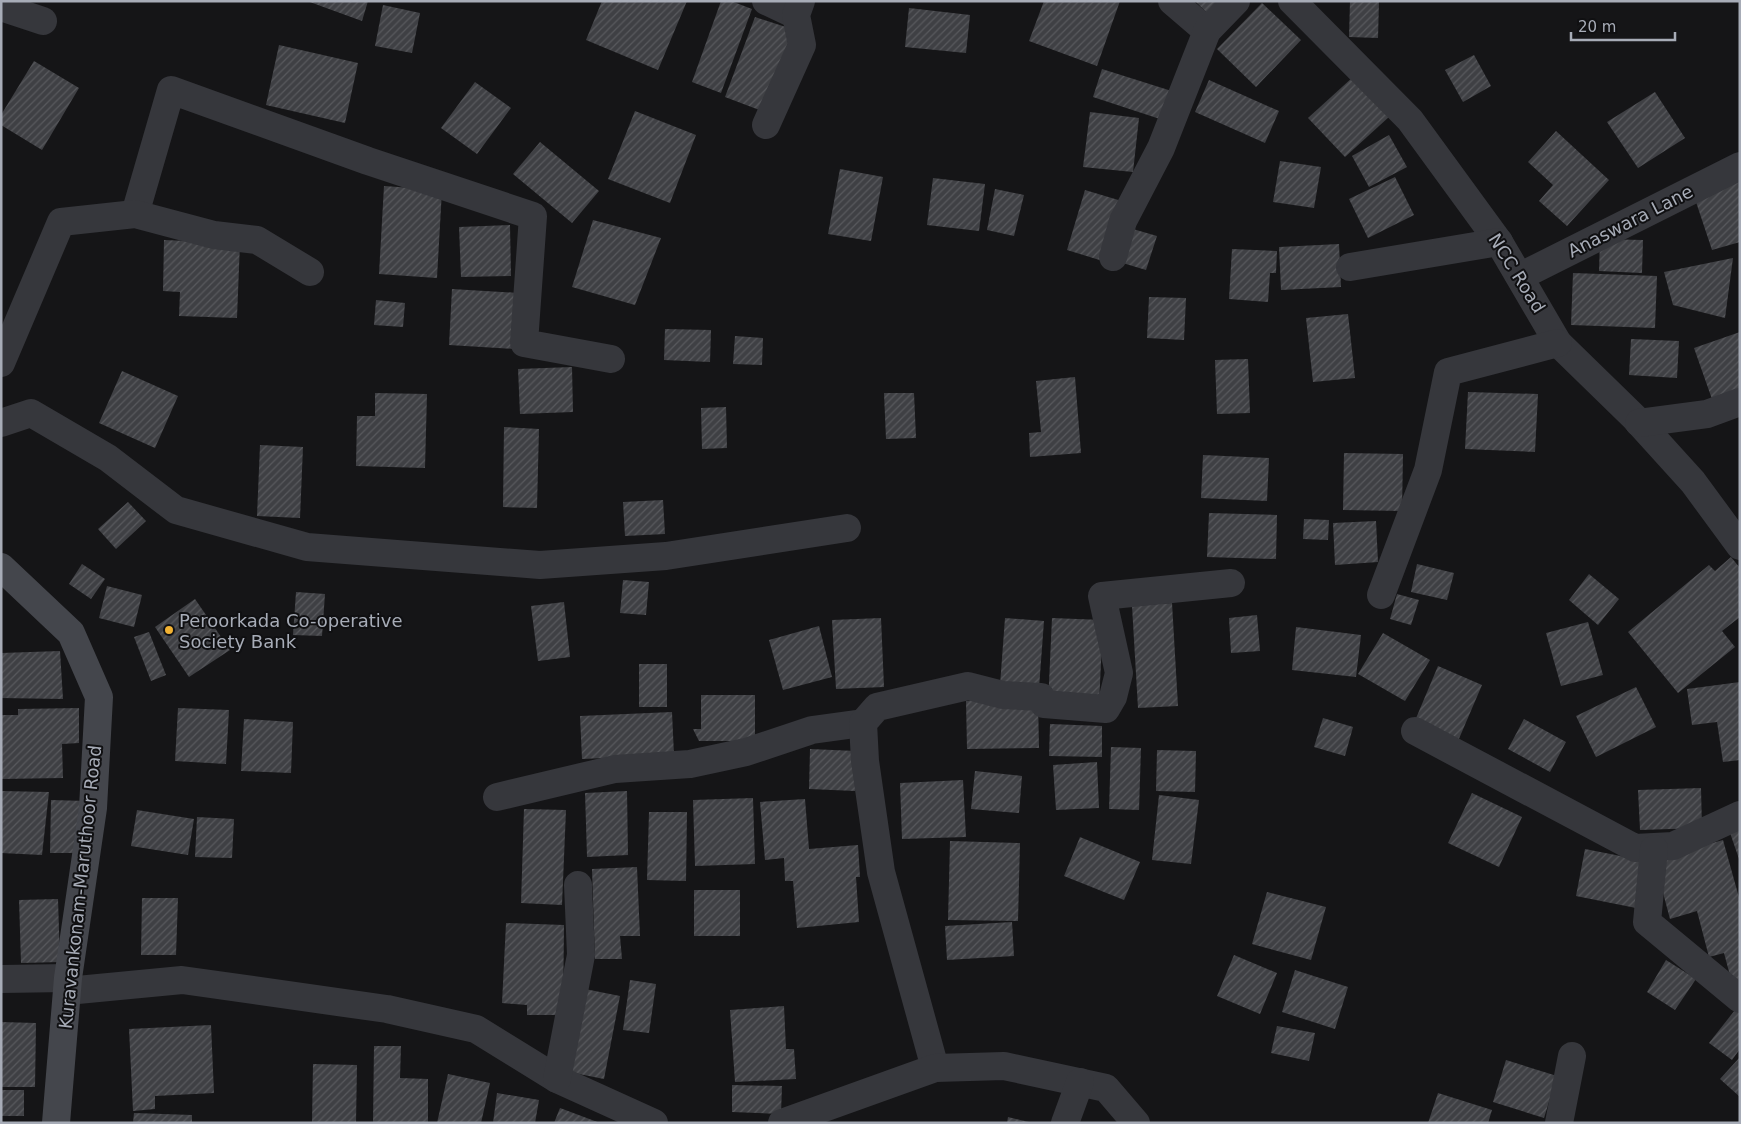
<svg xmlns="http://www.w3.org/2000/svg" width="1741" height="1124" font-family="'DejaVu Sans',sans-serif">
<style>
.building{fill:url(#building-hatch)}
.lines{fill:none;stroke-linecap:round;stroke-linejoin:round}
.minor{stroke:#36373c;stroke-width:28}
.secondary{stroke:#44464c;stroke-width:28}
.poi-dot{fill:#f2b233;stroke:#101012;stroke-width:2}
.labels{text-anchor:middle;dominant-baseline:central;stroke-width:4;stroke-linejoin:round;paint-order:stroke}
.street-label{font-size:18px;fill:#a7acb7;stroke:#101012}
.poi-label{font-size:18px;fill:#a7acb7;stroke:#101012;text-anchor:start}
</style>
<defs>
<pattern id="building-hatch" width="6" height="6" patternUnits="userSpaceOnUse" patternTransform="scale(1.25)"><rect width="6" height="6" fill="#3f4044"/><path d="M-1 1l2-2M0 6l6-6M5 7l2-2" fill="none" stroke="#58595d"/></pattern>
</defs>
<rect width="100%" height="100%" fill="#151517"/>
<g class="building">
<path d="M307 1H368L362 21Z"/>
<path d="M602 1H687L658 70 586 40Z"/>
<path d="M721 1H731L752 9 721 93 692 82Z"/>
<path d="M1044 1H1120L1097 66 1029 41Z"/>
<path d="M1195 1H1222L1208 14Z"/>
<path d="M1350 1H1379L1378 38 1349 37Z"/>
<path d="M1262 3 1301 40 1256 87 1217 49Z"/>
<path d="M383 5 420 13 412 53 375 46Z"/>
<path d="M909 8 970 15 966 53 905 47Z"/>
<path d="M755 17 795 30 765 112 725 97Z"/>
<path d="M279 45 358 63 345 123 266 105Z"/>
<path d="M1474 55 1491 86 1463 102 1445 70Z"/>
<path d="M34 61 79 88 42 150 1 125V115Z"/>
<path d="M1102 69 1178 93 1169 122 1093 97Z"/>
<path d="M1353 77 1390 116 1345 157 1308 118Z"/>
<path d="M1209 80 1279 111 1265 143 1195 112Z"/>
<path d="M475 82 511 108 477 154 441 128Z"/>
<path d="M1655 92 1685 138 1638 168 1607 122Z"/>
<path d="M635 111 696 135 670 203 608 179Z"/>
<path d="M1090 112 1139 118 1133 172 1083 167Z"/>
<path d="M1556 131 1609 180 1567 226 1539 201 1553 185 1528 162Z"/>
<path d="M1389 135 1407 167 1369 187 1352 156Z"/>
<path d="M540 142 599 191 572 223 513 174Z"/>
<path d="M1280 161 1321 167 1314 208 1273 202Z"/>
<path d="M840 169 883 177 871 241 828 234Z"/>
<path d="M1395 177 1414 215 1368 238 1349 199Z"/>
<path d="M933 178 985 184 979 231 927 225Z"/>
<path d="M1740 181V242L1712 250 1694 196Z"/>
<path d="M384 186 442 190 437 278 379 274Z"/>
<path d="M995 189 1024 195 1014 236 987 230Z"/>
<path d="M1085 190 1125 202 1106 262 1067 250Z"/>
<path d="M593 220 661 238 635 305 572 287Z"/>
<path d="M510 225 511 276 461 277 459 227Z"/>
<path d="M1126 227 1157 236 1146 270 1116 261Z"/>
<path d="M1600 239 1643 240 1642 273 1599 271Z"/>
<path d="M164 240 240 243 237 318 179 316 180 292 163 291Z"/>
<path d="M1339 244 1341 287 1281 290 1279 247Z"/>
<path d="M1232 249 1277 251 1276 273H1270L1268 302 1229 299Z"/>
<path d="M1733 258 1725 318 1673 305 1664 272Z"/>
<path d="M1573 273 1657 276 1655 328 1571 325Z"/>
<path d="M452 289 519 293 516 349 449 345Z"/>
<path d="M1149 297 1186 298 1184 340 1147 338Z"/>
<path d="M376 300 405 303 403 327 374 325Z"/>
<path d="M1348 314 1355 378 1313 382 1306 318Z"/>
<path d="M665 329 711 330 710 362 664 360Z"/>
<path d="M1740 332V393L1713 402 1694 348Z"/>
<path d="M735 336 763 338 762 365 733 364Z"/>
<path d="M1631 339 1679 341 1677 378 1629 375Z"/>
<path d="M1248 359 1250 413 1217 414 1215 360Z"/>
<path d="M572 367 573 412 520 414 518 369Z"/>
<path d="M122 371 178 396 155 448 99 423Z"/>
<path d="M1075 377 1081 453 1030 457 1029 433 1041 432 1036 381Z"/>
<path d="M1468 392 1538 394 1535 452 1465 449Z"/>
<path d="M375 393 427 394 425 468 356 466 357 416H375Z"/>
<path d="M884 393H914L916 438 886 439Z"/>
<path d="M726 407 727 448 702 449 701 408Z"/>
<path d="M504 427 539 429 537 508 503 507Z"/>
<path d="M260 445 303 447 300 518 257 516Z"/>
<path d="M1344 453 1403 454 1402 511 1343 510Z"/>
<path d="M1203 455 1269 458 1267 501 1201 498Z"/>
<path d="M663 500 665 534 625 536 623 502Z"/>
<path d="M128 502 146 521 116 549 98 529Z"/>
<path d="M1209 513 1277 515 1276 559 1207 557Z"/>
<path d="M1304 519 1329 520 1328 540 1303 539Z"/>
<path d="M1376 521 1378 562 1335 565 1333 523Z"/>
<path d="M1731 557 1740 568V617L1722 631 1735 647 1678 693 1628 632 1709 565 1715 571Z"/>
<path d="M82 564 105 579 91 599 69 584Z"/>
<path d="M1417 564 1454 573 1447 600 1411 592Z"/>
<path d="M1589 574 1619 599 1598 625 1569 600Z"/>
<path d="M623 580 649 582 646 615 620 613Z"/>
<path d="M107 586 142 595 134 627 99 618Z"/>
<path d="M296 592 325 594 322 636 293 635Z"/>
<path d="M1397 594 1419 600 1411 625 1390 619Z"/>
<path d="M195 599 230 650 189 677 155 627Z"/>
<path d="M564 602 570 657 538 661 531 606Z"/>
<path d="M1172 603 1178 706 1138 708 1132 606Z"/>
<path d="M1257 615 1260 651 1231 653 1229 618Z"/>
<path d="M881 618 884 687 836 689 832 620Z"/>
<path d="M1005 618 1044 621 1039 688 1000 685Z"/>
<path d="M1052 618 1103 620 1099 705 1048 704Z"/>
<path d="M1588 622 1603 675 1561 686 1546 633Z"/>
<path d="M819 626 832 677 783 690 769 640Z"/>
<path d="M1296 627 1361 635 1356 677 1292 670Z"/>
<path d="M149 632 166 675 151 681 134 637Z"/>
<path d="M1383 633 1430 660 1405 701 1358 674Z"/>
<path d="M60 651 63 699 1 698V653Z"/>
<rect x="639" y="664" width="28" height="43"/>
<path d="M1438 666 1482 685 1458 741 1414 723Z"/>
<path d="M1740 682V760L1723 762 1717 722 1692 725 1687 689Z"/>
<path d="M1636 687 1656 727 1596 757 1576 716Z"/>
<path d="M701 695H755V741H699L693 729H701Z"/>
<path d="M1038 699 1039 748 967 749 966 701Z"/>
<path d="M79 708V743L62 744 63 778 1 779V715H18V709Z"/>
<path d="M178 708 229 710 226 764 175 761Z"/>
<path d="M672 712 674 755 582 759 580 716Z"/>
<path d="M1323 718 1353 727 1345 756 1314 747Z"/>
<path d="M244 719 293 722 291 773 241 771Z"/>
<path d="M1524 719 1566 742 1550 772 1508 749Z"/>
<path d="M1050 724 1102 726V757L1049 756Z"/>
<path d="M1111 747 1141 748 1139 810 1109 809Z"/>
<path d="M810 749 856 751 855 791 809 789Z"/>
<path d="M1157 750 1196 751 1195 792 1156 791Z"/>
<path d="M1097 762 1099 808 1056 810 1053 765Z"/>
<path d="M975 771 1022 776 1019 813 971 809Z"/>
<path d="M963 780 966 837 902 839 900 783Z"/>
<path d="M1701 788 1702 828 1640 830 1638 790Z"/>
<path d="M1 791 49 792 42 855 1 853Z"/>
<path d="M627 791 628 855 587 857 585 793Z"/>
<path d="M1472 793 1522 817 1499 867 1448 843Z"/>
<path d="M1159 795 1199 800 1191 864 1152 860Z"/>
<path d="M753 798 755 864 695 866 693 800Z"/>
<path d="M805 799 809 849 858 845 860 877H856L859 922 797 928 793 881H785L784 858 765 860 760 802Z"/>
<path d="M51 800 87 801 86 853H50Z"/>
<path d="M524 809 566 810 562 905 521 903Z"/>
<path d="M137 810 194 819 188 855 131 846Z"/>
<path d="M649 812H687L686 881 647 880Z"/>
<path d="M197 817 234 819 232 858 195 857Z"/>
<path d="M1740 823V859H1739L1728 827Z"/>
<path d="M1080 837 1140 862 1124 900 1064 876Z"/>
<path d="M1723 840 1740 901V981L1732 983 1724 953 1709 957 1697 911 1670 919 1654 859Z"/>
<path d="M950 841 1020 843 1018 921 948 920Z"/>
<path d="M1585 849 1646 861 1636 908 1576 896Z"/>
<path d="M637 867 640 936H620L622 959H595L592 869Z"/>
<rect x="694" y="890" width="46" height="46"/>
<path d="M1267 892 1326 907 1311 960 1252 944Z"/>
<path d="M142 898H178L176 955H141Z"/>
<path d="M58 899 60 962 21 963 19 900Z"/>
<path d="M1012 922 1014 956 947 960 945 926Z"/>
<path d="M506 923 564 925 563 1015H527V1005L502 1003Z"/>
<path d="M1234 955 1277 973 1260 1014 1217 996Z"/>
<path d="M1666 960 1696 979 1675 1010 1647 992Z"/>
<path d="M1295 970 1348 987 1335 1029 1282 1012Z"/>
<path d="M630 980 656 984 649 1033 623 1030Z"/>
<path d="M585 989 620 996 604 1079 569 1072Z"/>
<path d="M784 1006 786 1049H794L796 1079 735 1082 730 1010Z"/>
<path d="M1735 1010 1740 1013V1049L1732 1060 1709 1043Z"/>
<path d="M1 1022 36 1023 35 1087H1Z"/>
<path d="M211 1025 214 1093 155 1096V1109L133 1111 129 1029Z"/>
<path d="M1277 1026 1315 1033 1309 1061 1271 1053Z"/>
<path d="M374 1046H401L400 1078 428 1079V1123H373Z"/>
<path d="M1740 1057V1097L1720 1079Z"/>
<path d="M1506 1060 1557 1076 1544 1118 1493 1102Z"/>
<path d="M313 1064 357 1065 356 1123H312Z"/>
<path d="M448 1074 490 1083 481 1123H437Z"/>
<path d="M732 1085 782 1086 781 1114 732 1112Z"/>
<rect x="1" y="1090" width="23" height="26"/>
<path d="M497 1093 539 1100 535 1123H493Z"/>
<path d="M1438 1093 1492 1110 1488 1123H1428Z"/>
<path d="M560 1108 600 1123H554Z"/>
<path d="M134 1113 192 1115V1123H133Z"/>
<path d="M1008 1117 1029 1122V1123H1007Z"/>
</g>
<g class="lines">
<g class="minor">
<path d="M766 1 796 15"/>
<path d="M1172 1 1207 31"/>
<path d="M1292 1 1410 120 1499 242 1558 343 1635 418 1693 482 1740 546"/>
<path d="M1 7 43 21"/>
<path d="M766 125 802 45 796 15 801 1"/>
<path d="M135 214 171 90 368 161 533 216 524 343 611 359"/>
<path d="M1113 257 1123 221 1161 148 1207 31 1236 1"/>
<path d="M1350 267 1499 242"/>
<path d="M1521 276 1740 166"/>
<path d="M1 363 61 222 135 214 214 235 257 240 310 272"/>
<path d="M1 423 31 413 108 458 176 510 307 547 540 565 666 556 847 528"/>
<path d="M1639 423 1707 414 1740 402"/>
<path d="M1381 595 1428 470 1448 372 1558 343"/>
<path d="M1415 731 1635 848 1673 846 1740 815"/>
<path d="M497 797 615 769 690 764 746 752 812 730 863 723"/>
<path d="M1654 849 1647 922 1740 999"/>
<path d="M1 979 68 978"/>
<path d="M67 991 182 980 387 1009 476 1029 557 1079 654 1123"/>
<path d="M935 1068 881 872 865 761 863 723 877 707 968 686 1003 695 1041 697 1044 704 1106 709 1113 697 1119 673 1102 596 1231 583"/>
<path d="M557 1079 581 955 578 885"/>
<path d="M782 1123 935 1068 1004 1066 1106 1088 1136 1123"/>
<path d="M1065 1123 1080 1082"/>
<path d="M1559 1123 1572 1056"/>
</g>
<path class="secondary" d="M1 567 71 633 99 697 93 808 68 978 56 1123"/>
</g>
<circle class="poi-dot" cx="169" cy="630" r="5"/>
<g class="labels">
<g class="street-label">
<text transform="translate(1630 221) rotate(-27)">Anaswara Lane</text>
<text transform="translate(1517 273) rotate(58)">NCC Road</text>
<text transform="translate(80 887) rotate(-84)">Kuravankonam-Maruthoor Road</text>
</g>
<g class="poi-label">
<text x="179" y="620">Peroorkada Co-operative<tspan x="179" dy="21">Society Bank</tspan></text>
</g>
</g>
<rect width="1741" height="1124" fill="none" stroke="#a7acb7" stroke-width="5"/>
<path d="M1571 32v8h104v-8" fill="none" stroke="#a7acb7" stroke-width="2.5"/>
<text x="1578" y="32" font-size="15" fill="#a7acb7" stroke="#101012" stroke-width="4" paint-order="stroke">20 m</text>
</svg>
